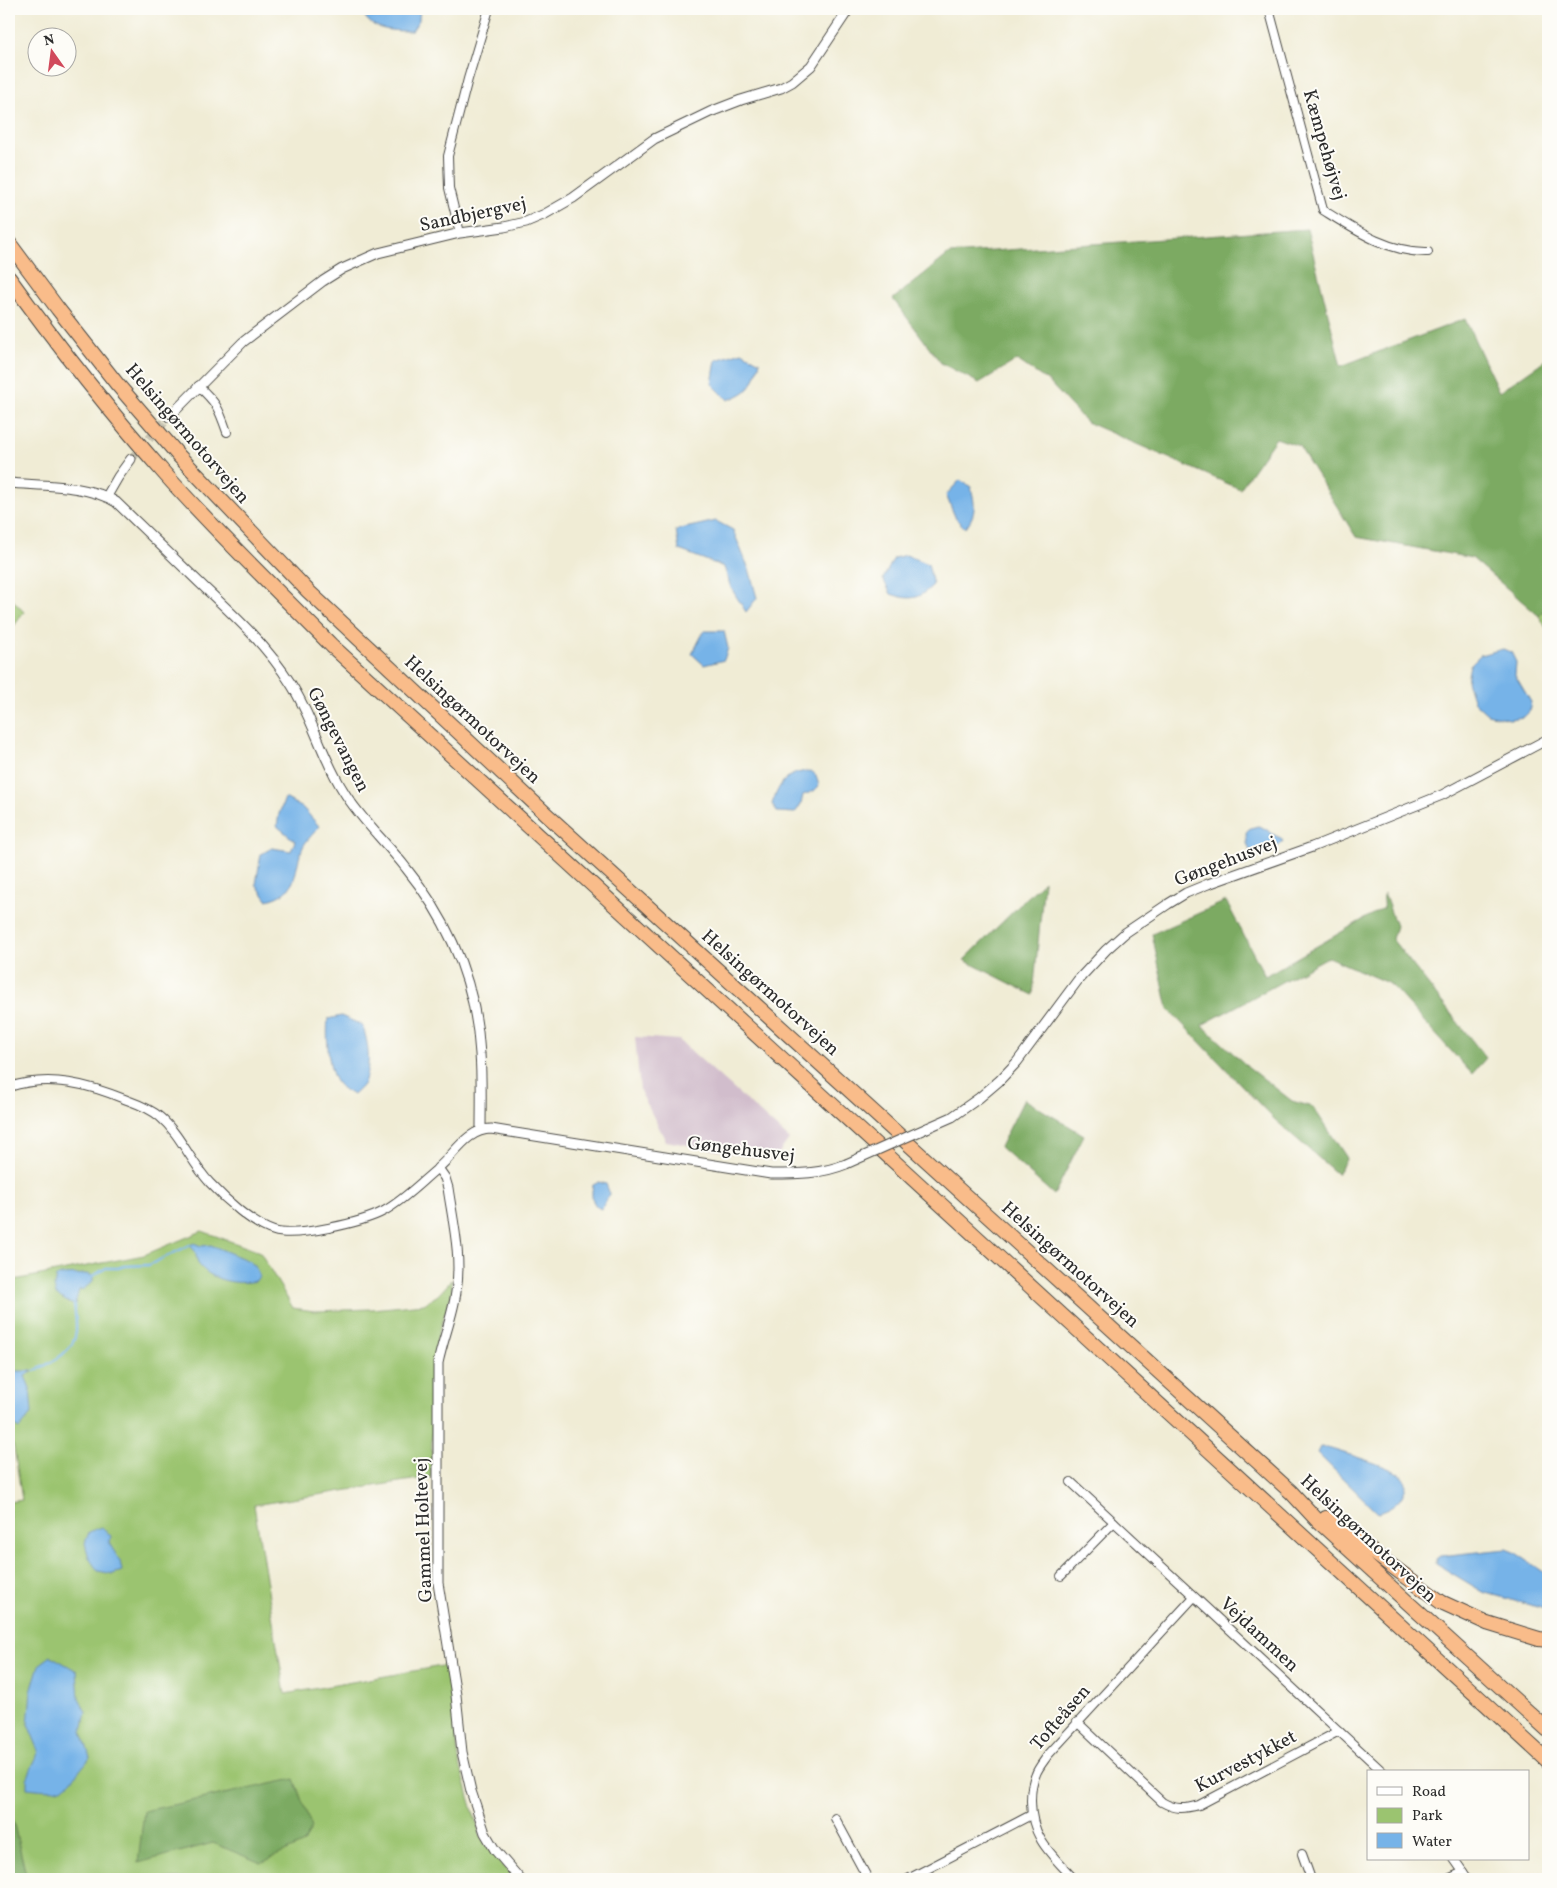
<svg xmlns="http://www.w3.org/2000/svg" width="1557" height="1888" font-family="Vollkorn,serif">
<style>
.industrial{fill:#d1bdcc}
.green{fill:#9bc470;stroke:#63784e}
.forest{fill:#7caa62;stroke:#546a46}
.water{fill:#76b3e8;stroke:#506f8a}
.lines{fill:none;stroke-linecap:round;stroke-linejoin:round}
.stream{stroke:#76b3e8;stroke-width:2.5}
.tertiary-tunnel{stroke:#c9c5b3;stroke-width:9;stroke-dasharray:9 4.5;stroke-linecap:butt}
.minor-casing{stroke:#494844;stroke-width:10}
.tertiary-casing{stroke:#494844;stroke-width:11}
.motorway-casing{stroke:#494844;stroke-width:16}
.minor{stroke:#fff;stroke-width:8}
.tertiary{stroke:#fff;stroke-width:9}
.motorway{stroke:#f9bc8a;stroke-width:14}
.tertiary-bridge-casing{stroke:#494844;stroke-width:11;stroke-linecap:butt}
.tertiary-bridge{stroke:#fff;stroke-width:9}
.labels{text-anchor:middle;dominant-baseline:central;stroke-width:4;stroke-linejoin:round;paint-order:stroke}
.street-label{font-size:19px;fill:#2b2b2b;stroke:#fdfcf7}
</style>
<rect width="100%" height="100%" fill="#fdfcf7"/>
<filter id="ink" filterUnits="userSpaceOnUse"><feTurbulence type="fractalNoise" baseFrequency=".02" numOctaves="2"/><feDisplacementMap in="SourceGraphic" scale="10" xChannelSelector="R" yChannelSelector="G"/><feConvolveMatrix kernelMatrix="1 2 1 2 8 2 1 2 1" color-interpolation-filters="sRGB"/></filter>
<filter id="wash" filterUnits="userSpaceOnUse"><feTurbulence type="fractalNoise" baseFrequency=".0096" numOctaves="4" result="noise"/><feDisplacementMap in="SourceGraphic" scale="20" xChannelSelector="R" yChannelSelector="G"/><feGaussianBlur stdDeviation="1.12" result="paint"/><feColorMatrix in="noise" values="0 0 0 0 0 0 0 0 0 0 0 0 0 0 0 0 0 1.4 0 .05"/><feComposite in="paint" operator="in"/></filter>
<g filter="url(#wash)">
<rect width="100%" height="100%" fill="#f0ecd5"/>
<path class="industrial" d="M635 1037 679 1040 789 1139 773 1161 666 1141 640 1091Z"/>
<g class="green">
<path d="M9 596 24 612 9 633Z"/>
<path d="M1548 606V631L1539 616Z"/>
<path d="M202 1231 260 1252 293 1308 314 1311 372 1309 424 1304 438 1295 452 1280V1293L438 1335 434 1360 431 1477 254 1505 285 1694 447 1665 459 1761 473 1811 481 1838 514 1879H27L13 1821 9 1818V1502L22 1500 14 1448 9 1437V1281L144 1255Z"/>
</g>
<g class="forest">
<path d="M1307 229 1341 366 1465 319 1499 392 1548 358V606L1539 616 1472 558 1356 537 1299 446 1276 438 1240 489 1086 422 1049 382 1017 360 979 383 941 363 893 299 949 254Z"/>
<path d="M1044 881 1033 995 964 960Z"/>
<path d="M1384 893 1396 926 1392 939 1486 1058 1472 1074 1390 984 1328 957 1202 1025 1246 1065 1292 1101 1313 1107 1347 1158 1337 1174 1273 1118 1168 1009 1152 934 1226 901 1265 976 1383 908Z"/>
<path d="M1024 1099 1084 1135 1054 1195 1000 1147Z"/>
<path d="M294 1779 312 1828 304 1843 261 1863 213 1843 138 1863 144 1811Z"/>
<path d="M9 1818 13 1821 27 1879H9Z"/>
</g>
<g class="water">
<path d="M362 9H420L419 20 412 31C393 31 367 31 362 9Z"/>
<path d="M742 352 760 362C753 386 751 391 728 400L712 384 716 360Z"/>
<path d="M960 480 971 487C975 504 977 514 965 528L956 519 946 495Z"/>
<path d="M716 521 733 530 750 572 757 598 746 612 731 588 724 567 679 550 676 530Z"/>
<path d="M906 555 928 564 933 585C918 599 912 601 891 594L883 579 894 558Z"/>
<path d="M704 631H724L728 648 724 660 704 665 692 654Z"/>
<path d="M1503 649 1511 652 1516 662 1515 675 1531 702 1529 712 1524 717 1509 719 1487 714 1474 702 1467 681 1470 665 1480 655Z"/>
<path d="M811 771 816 775 819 786 814 791 803 795 801 804 795 813 777 812 772 804C780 782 786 772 811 771Z"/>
<path d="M285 798 303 808 319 826C315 833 308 838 304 845 292 868 302 893 267 900L256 884 261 854 272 848 291 851 295 841 277 826 279 814Z"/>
<path d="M1258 826C1267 828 1272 835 1281 838L1283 842C1272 852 1253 867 1247 843 1247 839 1245 835 1247 831 1249 828 1254 827 1258 826Z"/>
<path d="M341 1016 362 1025C369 1042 371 1065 364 1083 362 1087 357 1091 353 1095 349 1092 340 1088 337 1083 328 1071 326 1034 328 1019Z"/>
<path d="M599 1182 606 1184 610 1194 601 1209C591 1205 591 1194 593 1185Z"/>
<path d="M194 1243 201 1246 211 1245 249 1261 255 1266 259 1276 256 1281C237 1285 213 1281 200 1266 196 1261 197 1256 195 1251 193 1249 191 1247 190 1245Z"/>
<path d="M87 1274 93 1276V1281L84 1289 79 1290 75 1304H71L56 1295 54 1286 56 1277 61 1275Z"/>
<path d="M9 1371H34L25 1376 30 1388 32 1413 19 1429 9 1422Z"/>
<path d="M1320 1447 1328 1448C1346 1454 1387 1465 1401 1475 1407 1479 1407 1486 1404 1492 1399 1504 1390 1509 1378 1513L1317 1453Z"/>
<path d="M102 1527 111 1536 109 1543 120 1561 122 1571 113 1574 98 1571 89 1558 85 1543 89 1532Z"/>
<path d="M1506 1549 1516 1553 1548 1575V1610L1483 1592 1435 1563 1436 1559 1440 1556Z"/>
<path d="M51 1656 77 1671 79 1699 86 1712 82 1731 90 1758C64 1789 68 1793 27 1788V1779L39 1751 28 1724 31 1691 39 1665Z"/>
</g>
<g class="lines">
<g class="stream">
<path d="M93 1276 106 1268H118L124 1266 149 1265 190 1245"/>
<path d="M34 1371C50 1363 74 1353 76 1332 77 1323 75 1313 74 1304"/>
</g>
</g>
</g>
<g filter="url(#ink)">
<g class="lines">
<path class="tertiary-tunnel" d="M131 459 169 417"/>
<g class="minor-casing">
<g id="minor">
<path d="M1269 9 1323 210C1355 230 1389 253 1428 252"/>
<path d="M460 233 449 188 448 156 468 79 489 9"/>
<path d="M198 386C217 403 219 409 227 432"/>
<path d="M9 1087C50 1074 88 1084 127 1100 138 1104 151 1109 160 1117 181 1135 191 1163 210 1183 225 1199 253 1225 274 1231 296 1238 364 1222 384 1211 404 1200 421 1182 438 1168"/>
<path d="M1071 1482 1383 1772"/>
<path d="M1061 1576 1114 1522"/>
<path d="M1077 1722 1162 1802C1176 1810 1184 1809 1199 1805L1339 1731"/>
<path d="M835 1818 868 1879"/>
<path d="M1302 1854 1311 1879"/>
<path d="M1454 1859 1468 1879"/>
<path d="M908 1879 1031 1815"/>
<path d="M1074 1879C1051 1854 1031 1838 1031 1801 1031 1793 1032 1782 1036 1774 1038 1768 1044 1761 1048 1755L1194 1597"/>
<path d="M1448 1879 1463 1872"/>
</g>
</g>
<g class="tertiary-casing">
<g id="tertiary">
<path d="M169 417 243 342 323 281 342 269 378 253 460 233 504 227 526 222 545 214 573 198 654 139 710 112 741 100 781 88 792 82 811 66 849 9"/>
<path d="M9 483C43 486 87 484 116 502 146 531 176 560 206 589 237 618 268 647 291 684 313 718 322 758 344 792 361 820 386 842 406 868 450 922 476 984 480 1054 482 1079 481 1104 481 1129"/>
<path d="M107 496 118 477 131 459"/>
<path d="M927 1128 952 1117 979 1098 999 1081 1017 1062 1078 980 1106 950 1125 933 1168 904 1186 893 1208 884 1312 847 1442 795 1548 739"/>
<path d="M520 1879 495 1850 485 1833 471 1791 462 1752 456 1695 438 1583V1363C443 1339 453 1315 456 1292 462 1258 453 1222 448 1188L445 1178 438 1168C455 1154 467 1129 491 1129L771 1174C797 1174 822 1174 846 1164"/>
</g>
</g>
<g class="motorway-casing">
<g id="motorway">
<path d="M9 243 58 309 117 384 179 456 308 591 546 814 1291 1492 1317 1520 1548 1730"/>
<path d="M9 278C58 346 110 412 165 474 218 534 276 589 332 646L1548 1761"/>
<path d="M1326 1518 1441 1602 1487 1623 1539 1639 1548 1640"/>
</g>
</g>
<use href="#minor" class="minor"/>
<use href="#tertiary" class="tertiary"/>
<use href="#motorway" class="motorway"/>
<g class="tertiary-bridge-casing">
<path id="tertiary-bridge" d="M846 1164 927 1128"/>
</g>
<use href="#tertiary-bridge" class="tertiary-bridge"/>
</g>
</g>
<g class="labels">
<g class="street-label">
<text transform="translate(1324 145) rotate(74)">Kæmpehøjvej</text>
<text transform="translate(473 215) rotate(-12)">Sandbjergvej</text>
<text transform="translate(187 434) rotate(49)">Helsingørmotorvejen</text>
<text transform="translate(472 720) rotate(43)">Helsingørmotorvejen</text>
<text transform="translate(338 740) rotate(63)">Gøngevangen</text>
<text transform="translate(1226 862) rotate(-21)">Gøngehusvej</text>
<text transform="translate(770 993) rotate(42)">Helsingørmotorvejen</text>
<text transform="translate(741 1150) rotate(7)">Gøngehusvej</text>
<text transform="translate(1070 1265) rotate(42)">Helsingørmotorvejen</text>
<text transform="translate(424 1530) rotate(-92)">Gammel Holtevej</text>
<text transform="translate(1368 1539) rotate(43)">Helsingørmotorvejen</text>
<text transform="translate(1259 1635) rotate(43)">Vejdammen</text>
<text transform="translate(1061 1718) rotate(-49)">Tofteåsen</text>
<text transform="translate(1246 1762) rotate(-28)">Kurvestykket</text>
</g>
</g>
<rect width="1557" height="1888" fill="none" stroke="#fdfcf7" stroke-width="30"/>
<rect x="1367" y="1770" width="162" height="90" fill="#fdfcf7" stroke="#a9a8a5"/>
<rect x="1377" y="1787" width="25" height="8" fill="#ffffff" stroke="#a9a8a5"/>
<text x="1412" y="1796" font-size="15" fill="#2b2b2b">Road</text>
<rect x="1377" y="1808" width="25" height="15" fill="#9bc470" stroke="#a9a8a5"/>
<text x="1412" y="1820" font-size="15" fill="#2b2b2b">Park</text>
<rect x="1377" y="1833" width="25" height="15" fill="#76b3e8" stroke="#a9a8a5"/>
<text x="1412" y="1846" font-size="15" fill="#2b2b2b">Water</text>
<g transform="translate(52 52) rotate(346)"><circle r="24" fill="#fdfcf7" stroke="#a9a8a5"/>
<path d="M0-4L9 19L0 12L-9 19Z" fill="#d1495b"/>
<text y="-8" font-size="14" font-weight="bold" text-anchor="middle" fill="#2b2b2b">N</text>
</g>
</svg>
